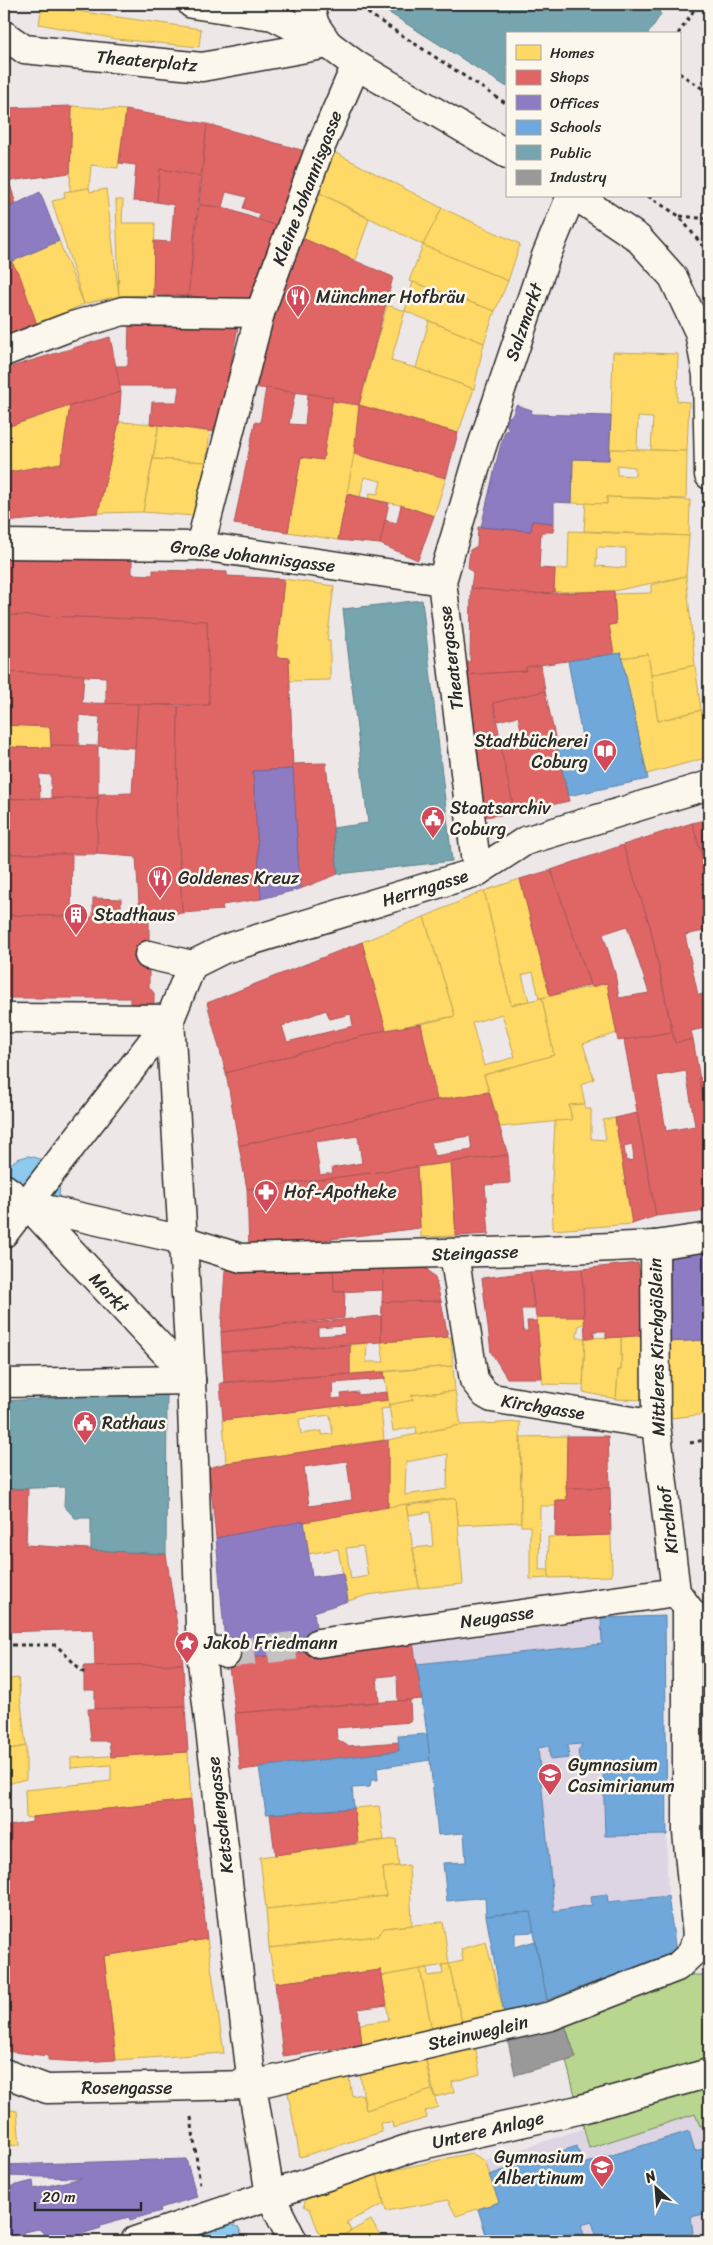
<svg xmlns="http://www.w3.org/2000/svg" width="713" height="2245" font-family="Sriracha,sans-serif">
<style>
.built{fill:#ddd4e4}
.green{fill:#b8d68f;stroke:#72805d}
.water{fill:#8dcaed;stroke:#668a9f}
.homes{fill:#ffd966;stroke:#bfa554;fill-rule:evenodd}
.shops{fill:#e06666;stroke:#aa5454;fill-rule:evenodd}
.offices{fill:#8e7cc3;stroke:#706495}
.schools{fill:#6fa8dc;stroke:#5b82a7}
.public{fill:#76a5af;stroke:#608087}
.industry{fill:#999;stroke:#787878}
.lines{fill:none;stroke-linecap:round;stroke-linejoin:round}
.street-tunnel{stroke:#c6c1c2;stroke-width:28;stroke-dasharray:28 14;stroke-linecap:butt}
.street-casing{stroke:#2b2b2b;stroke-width:31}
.secondary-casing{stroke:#2b2b2b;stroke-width:31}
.path{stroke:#2b2b2b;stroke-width:3;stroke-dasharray:4 4;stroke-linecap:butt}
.street{stroke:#fbf7ec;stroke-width:28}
.secondary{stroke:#fbf7ec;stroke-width:28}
.labels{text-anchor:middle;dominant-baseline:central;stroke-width:5;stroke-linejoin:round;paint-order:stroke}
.street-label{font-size:18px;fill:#2b2b2b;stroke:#fbf7ec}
.poi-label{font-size:18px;fill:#2b2b2b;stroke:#fbf7ec;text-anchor:start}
</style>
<rect width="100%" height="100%" fill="#ede7e8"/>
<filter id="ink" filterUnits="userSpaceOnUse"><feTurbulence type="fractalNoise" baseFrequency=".02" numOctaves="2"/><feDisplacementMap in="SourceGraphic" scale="10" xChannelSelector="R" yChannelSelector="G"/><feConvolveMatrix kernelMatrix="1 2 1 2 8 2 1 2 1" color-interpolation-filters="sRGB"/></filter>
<g filter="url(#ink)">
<g class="built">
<path d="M665 1616 667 1866 668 1896 676 1952 547 2000 530 1913 486 1916 485 1897 447 1901 443 1863 466 1862 464 1833 427 1734 413 1642 601 1618Z"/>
<path d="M695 2114 700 2126 709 2124V2241H488L478 2209 499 2202 485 2161 582 2129 589 2148Z"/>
</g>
<path class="green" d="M681 1975H709V2124L700 2126 695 2114 589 2148 566 2061 576 2058 565 2025Z"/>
<g class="water">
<path d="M28 1156C53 1159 64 1177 58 1201L5 1209 4 1169 17 1159Z"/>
<path d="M225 2221 239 2228 244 2241H184L189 2235Z"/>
</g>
<g class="homes">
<path d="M42 6 201 29 199 47 116 39 39 24Z"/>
<path d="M72 106 126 110 118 168 91 165 89 188 70 191Z"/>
<path d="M4 108 7 163 4 164Z"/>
<path d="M334 152 442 208 423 245 316 191Z"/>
<path d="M89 188 90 192 106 189 119 296 84 304 52 201 65 198 64 192Z"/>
<path d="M316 191 369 219 355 260 297 236Z"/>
<path d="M116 200H123L122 223H155L153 295 119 296Z"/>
<path d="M442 208 520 244 508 281 423 245Z"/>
<path d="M59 241 84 304 37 325 20 276 11 261Z"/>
<path d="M423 245 508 281 495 311 409 281Z"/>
<path d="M413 282 495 311 484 343 405 311Z"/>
<path d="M387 305 405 311 391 361 416 368 474 389 458 433 359 405Z"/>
<path d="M429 321 484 343 474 389 416 368Z"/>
<path d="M613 352 678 354 677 401 689 402 687 451 651 450 653 418 638 417 637 450 610 449Z"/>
<path d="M332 401 359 405 354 463 338 540 288 532 301 457 323 460Z"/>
<path d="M70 406 61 463 4 473V428Z"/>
<path d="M119 422 159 424 143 512 98 513Z"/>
<path d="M159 424 210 432 206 462 153 459Z"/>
<path d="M610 449 687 451 686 499 607 497V504L572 503 573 459 609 460ZM617 465 635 467V476L617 475Z"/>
<path d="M354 454 446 478 434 516 401 505 368 499 370 493 378 494 381 481 364 477 360 497 347 494Z"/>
<path d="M153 459 206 462 194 516 143 512Z"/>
<path d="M607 497 690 500 689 536 584 531 586 503 607 504Z"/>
<path d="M569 531 689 536 686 576 614 591 554 592 555 569H568ZM597 547 626 548V568L596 566Z"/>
<path d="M686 576 695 665 651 675 648 654 622 658 621 653 614 654 609 625 616 624 614 594 651 593V585Z"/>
<path d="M284 579 334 586 327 641H330V680L289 681V658L276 657Z"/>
<path d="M648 654 658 721 701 710 709 745V757L647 774 622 658Z"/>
<path d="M695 665 701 710 658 721 651 675Z"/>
<path d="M4 725 50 727 51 748 4 747Z"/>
<path d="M520 879 550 996 539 998 533 972 522 975 529 1001 511 1005 484 891Z"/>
<path d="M484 891 511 1005 542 998 554 1055 484 1075 489 1092 437 1100 421 1024 455 1016 424 917ZM502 1014 515 1057 484 1066 472 1023Z"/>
<path d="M424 917 455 1016 386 1030 362 942Z"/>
<path d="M607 983 617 1033 583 1044 594 1079 581 1085 585 1104 569 1105 572 1120 500 1127 484 1075 554 1055 542 998Z"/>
<path d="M585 1104V1109H591V1139L606 1140 603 1120 615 1118 632 1224 553 1230 552 1181 555 1121 572 1120 569 1105Z"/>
<path d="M451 1162 456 1236 421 1237 417 1167Z"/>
<path d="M536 1317H584L585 1324 579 1325 577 1334V1338H585L583 1385 543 1384Z"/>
<path d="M649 1335 650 1400 616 1399 618 1370H621V1337Z"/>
<path d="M451 1337 453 1366 350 1374V1345L367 1343 366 1362H384L381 1342Z"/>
<path d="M621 1337V1370H618L616 1399 583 1392 585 1338Z"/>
<path d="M708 1340 709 1414 671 1418 663 1342Z"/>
<path d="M453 1366 455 1391 412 1395 413 1400 389 1405 384 1372Z"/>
<path d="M455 1391 461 1425 417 1434 416 1427 393 1431 389 1405 413 1400 412 1395Z"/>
<path d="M388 1400 389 1408 381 1409 384 1440 226 1463 223 1420ZM330 1415 333 1434 322 1435V1431L301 1434 299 1419Z"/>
<path d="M520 1422 521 1522 458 1525 456 1498 388 1507V1440L461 1425ZM448 1454 447 1489 405 1495 406 1462Z"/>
<path d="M567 1436V1500H556V1506H540L539 1570H550L549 1578 530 1579V1526H521V1437Z"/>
<path d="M456 1498 463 1584 419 1588 413 1548 433 1546 430 1512 408 1515 406 1506Z"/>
<path d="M406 1504 419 1588 368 1595 348 1601 338 1549 307 1554 304 1521ZM363 1546 368 1576 351 1579 346 1548Z"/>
<path d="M611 1535 612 1576 549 1578 548 1537Z"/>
<path d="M709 1667V1720H708Z"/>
<path d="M18 1678 26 1746 4 1750V1680Z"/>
<path d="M706 1726H709V1796L705 1797Z"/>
<path d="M26 1746V1779L4 1785V1750Z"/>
<path d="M188 1752 191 1800 26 1818 25 1790 111 1781V1765L71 1768V1758Z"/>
<path d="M709 1800V1825L704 1801Z"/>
<path d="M379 1806 384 1840 358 1843 354 1808Z"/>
<path d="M396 1839 399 1866 383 1868 386 1896 266 1909 260 1857Z"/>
<path d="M409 1865 412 1925 384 1928 378 1936 269 1948 266 1909 386 1896 383 1868Z"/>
<path d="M443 1922 449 1964 382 1976 381 1970 275 1983 269 1948 378 1936 384 1928Z"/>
<path d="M207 1939 224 2053 116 2060 104 1956Z"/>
<path d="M486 1942 504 2013 462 2023 449 1964 463 1961 461 1949Z"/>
<path d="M449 1964 462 2023 432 2031 420 1969 427 1968 428 1976 443 1974 442 1965Z"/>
<path d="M420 1969 432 2031 362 2045 360 2024 389 2020 382 1976Z"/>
<path d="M475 2045 480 2074 452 2082 454 2092 435 2097 425 2057Z"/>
<path d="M425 2057 432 2090 366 2110 359 2068Z"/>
<path d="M348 2072 352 2096 362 2094 366 2110 432 2090 438 2107 425 2111 427 2118 393 2128 392 2122 380 2123 382 2132 300 2157 287 2087Z"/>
<path d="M4 2109 17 2111 20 2145 4 2146Z"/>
<path d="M471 2153 485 2161 499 2202 456 2216 448 2200 386 2211 377 2174Z"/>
<path d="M377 2174 384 2204 347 2222 351 2231 332 2241H322L310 2209 304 2206 306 2197 315 2196Z"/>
<path d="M371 2220 383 2241H332L351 2231Z"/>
</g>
<g class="shops">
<path d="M72 106 70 173 9 181 5 108Z"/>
<path d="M126 110 207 124 201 176 160 169 157 202 133 201 136 165 119 163Z"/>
<path d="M207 124 305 151 277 226 258 221 260 214 243 208 247 197 226 192 222 207 199 205Z"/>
<path d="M160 169 201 176 188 296 153 295 154 241 171 242 174 205 157 202Z"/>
<path d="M7 175 16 204 4 210V176Z"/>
<path d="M199 205 222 207 277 226 249 300 188 296Z"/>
<path d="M297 236 393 277 359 405 332 401 333 397 252 387Z"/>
<path d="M11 261 20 276 37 325 4 339V265Z"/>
<path d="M129 317 239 322 217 432 150 424 152 402H177L179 386H119L114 366H128Z"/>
<path d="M110 337 121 392 70 406 4 428V369Z"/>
<path d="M266 388 295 393 289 424 305 425 308 394 333 397 323 460 301 457 288 532 234 524 255 422 260 423Z"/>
<path d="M121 392 119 422 98 513 4 522V473L61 463 70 406Z"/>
<path d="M359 405 458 433 446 478 354 454Z"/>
<path d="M347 494 389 503 380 544 338 540Z"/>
<path d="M401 505 434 516 418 560 380 544 385 520 397 523Z"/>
<path d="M532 521 554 523 553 532H541L539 568 555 569 554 592 531 594 471 588 473 573 468 567 470 550 477 546 478 527 531 531Z"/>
<path d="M4 553 132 558V574L153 575V570L196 571 227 572V576L284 579 276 657 289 658 293 769 253 771 261 899 222 905 223 910 182 913 177 799 178 706 209 705 207 621 4 615Z"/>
<path d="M471 588 531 594 614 591 616 624 609 625 614 654 526 667V671L464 675V662H470Z"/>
<path d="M4 615 207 621 209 705 106 704V677L4 672Z"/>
<path d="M541 665 545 691 493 703 515 813 476 818 464 675 526 671V667Z"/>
<path d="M4 672 84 675 82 703 138 704 135 748 98 746 100 717 79 715V746L51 745 50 727 4 725Z"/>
<path d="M545 691 569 801 515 813 501 749 524 743 518 716 498 721 493 703Z"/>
<path d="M138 704 178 706 177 799 182 913 140 918 136 857 97 854 98 794 132 793Z"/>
<path d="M51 745 98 746V798H51V775L39 774 40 798 4 799V747L51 748Z"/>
<path d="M326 763 338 874 300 889 292 764Z"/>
<path d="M98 798 97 854H4V799Z"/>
<path d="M709 819V878L692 823Z"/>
<path d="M692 823 709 878V930L685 935 698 995 709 993V1027L691 1031 693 1039 675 1043 650 926 623 845Z"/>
<path d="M623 845 650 926 672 1032 618 1041 607 983 591 987 551 870ZM627 926 649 993 619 998 615 973 603 934Z"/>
<path d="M4 854H72L71 916 4 915Z"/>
<path d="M551 870 590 985 550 996 520 879Z"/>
<path d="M93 898 121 899V917H149V987L154 993V1005L147 1010H137L130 1003V998H4V915L93 917Z"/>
<path d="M362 942 386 1030 226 1073 207 1003ZM326 1010 330 1019 351 1014 353 1026 287 1042 282 1026Z"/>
<path d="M421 1024 437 1100 239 1146 226 1073 386 1030Z"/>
<path d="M672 1032 675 1043 693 1039 709 1132V1210L656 1216 624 1040ZM686 1071 695 1126 666 1131 657 1076Z"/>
<path d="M709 1077V1132L699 1078Z"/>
<path d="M489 1092 508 1155 247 1189 239 1146 437 1100ZM358 1136 362 1163 332 1168 333 1173 320 1175 315 1142ZM470 1136 472 1150 434 1156 431 1142Z"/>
<path d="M637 1113 656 1216 632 1224 615 1118ZM632 1144 634 1160 626 1161 624 1146Z"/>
<path d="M508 1155 510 1183 485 1185 489 1234 456 1236 451 1162Z"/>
<path d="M417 1167 420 1228 249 1249 247 1189Z"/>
<path d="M384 1262V1290L334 1292 333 1263Z"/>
<path d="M384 1262 427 1269 435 1278 441 1301 382 1302Z"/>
<path d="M333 1263 334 1292H345L344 1318 221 1332 225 1270Z"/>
<path d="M638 1263 649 1335 606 1338V1331H594V1338H585L582 1269Z"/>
<path d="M582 1269 584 1317H536L530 1272Z"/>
<path d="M530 1272 534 1309H521L523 1331H528L527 1321H537L542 1378H507L491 1352 482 1278Z"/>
<path d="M441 1301 448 1337 381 1342 382 1302Z"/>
<path d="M381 1316V1342L222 1352 221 1332ZM344 1326 345 1334 318 1336V1328Z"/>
<path d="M350 1345V1374L224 1382 222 1352Z"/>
<path d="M384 1372 385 1379 333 1383 332 1399 342 1398 341 1394 358 1392V1395L387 1392 388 1400 223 1420 220 1383Z"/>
<path d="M567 1436H608L610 1488H566Z"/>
<path d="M388 1440V1507L216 1538 209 1468 226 1463ZM347 1461 352 1500 309 1506 304 1467Z"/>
<path d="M566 1488H610L611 1535 555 1537 556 1500H567Z"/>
<path d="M4 1489H28L26 1545 166 1554 183 1664 95 1666 94 1629 4 1632Z"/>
<path d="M413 1642 422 1699 398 1701 397 1675 377 1677 379 1702 235 1713 228 1660Z"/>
<path d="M183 1664 185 1706 95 1709V1690H84V1666Z"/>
<path d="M410 1700 411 1722 336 1728 337 1739 348 1746 399 1742V1751L240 1770 235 1713Z"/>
<path d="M185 1706 188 1752 111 1757 109 1741H91L88 1709Z"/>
<path d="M191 1800 207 1939 104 1956 116 2060 82 2062 48 2060V2056L5 2051 4 1827 32 1822V1817Z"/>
<path d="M354 1808 358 1843 275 1855 270 1814Z"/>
<path d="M381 1970 387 2005 358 2009 362 2045 283 2056 275 1983Z"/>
</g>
<g class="offices">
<path d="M40 192 59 241 4 265V210Z"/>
<path d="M516 405 532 410 531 414 611 416 609 460 573 459 572 503 554 502V523L532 521 531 531 481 527 499 451 505 431 509 429 506 424 509 417 513 414Z"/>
<path d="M293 769 300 889 261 899 253 771Z"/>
<path d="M709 1251V1340L667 1342 664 1257Z"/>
<path d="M304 1521 312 1577 343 1573 348 1601 314 1612 319 1650 228 1660 226 1654 216 1538Z"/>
<path d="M186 2159 197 2197 160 2208 161 2211 130 2220 129 2217 100 2225 101 2228 71 2237 70 2234 50 2239 39 2229 23 2232 24 2235 4 2240V2188L33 2181 34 2189 82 2178 4 2176V2165Z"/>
</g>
<g class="schools">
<path d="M621 653 648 779 568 796 556 742 582 737 568 661Z"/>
<path d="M665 1616 667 1835 605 1836 603 1769 591 1771 585 1768 580 1761 578 1752 582 1744 568 1745 569 1758 550 1760 549 1746 538 1748 554 1911 592 1905 591 1896 607 1894 608 1902 668 1896 676 1952 547 2000 530 1912 486 1916 485 1897 447 1901 443 1863 466 1862 464 1833 438 1835 427 1734 417 1664 602 1644 601 1618Z"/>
<path d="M427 1734 430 1760 377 1768 378 1780H371L370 1787 352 1788 354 1808 266 1814 259 1767 399 1751 398 1736Z"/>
<path d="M530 1912 534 1932 515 1933V1947L535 1941 547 2000 504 2013 486 1916Z"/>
<path d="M689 2131 695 2151 709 2147V2221L708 2213 691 2217 693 2233 660 2241H598L592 2222 581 2225 586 2241H488L478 2209 499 2202 489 2175 577 2146 583 2164Z"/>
</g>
<g class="public">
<path d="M375 4H665L659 12 661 14 648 34H507V87Z"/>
<path d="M422 600 452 861 338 874 333 828 368 823 343 609Z"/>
<path d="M167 1391 166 1554 91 1550V1518H75L64 1506 65 1487 4 1489V1401Z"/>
</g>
<path class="industry" d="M565 2025 576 2058 515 2075 508 2041Z"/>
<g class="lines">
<path class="street-tunnel" d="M226 1654 318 1643"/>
<g class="street-casing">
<g id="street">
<path d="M192 4 273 16 328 44"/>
<path d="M4 35 24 49 202 67 328 44"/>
<path d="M4 352 69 327 123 311 260 313"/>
<path d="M4 544 200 546 442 581"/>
<path d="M200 546 260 313 318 153 356 65"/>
<path d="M477 872 442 581 481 449 546 256 571 196"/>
<path d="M149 955 192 965"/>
<path d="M4 1018 170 1019"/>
<path d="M170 1019 191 1380 201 1653 252 2085 270 2195 293 2241"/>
<path d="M4 1188 27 1205 183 1240 241 1258 526 1251 655 1245 709 1237"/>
<path d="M25 1202 191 1380"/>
<path d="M4 1233 170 1019 192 965 224 949 477 872 525 841 709 785"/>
<path d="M655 1245 656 1425 676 1592 699 1623 709 1631"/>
<path d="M454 1254 474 1380 485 1394 492 1398 656 1425"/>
<path d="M4 1383 191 1380"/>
<path d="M318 1643 676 1592"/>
<path d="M201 1653 219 1651 226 1654"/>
<path d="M4 2073 47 2089 252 2085 551 2016 677 1967 692 1953 697 1936 687 1832V1609"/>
<path d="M135 2241 413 2147 578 2110 709 2073"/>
</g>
</g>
<g class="secondary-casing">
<g id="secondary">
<path d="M309 4 315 25 328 44 356 65 507 154"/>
<path d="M576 196 638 238 673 277 699 332 707 375 709 475"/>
</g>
</g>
<g class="path">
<path d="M354 4 507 104"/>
<path d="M678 34 698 4"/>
<path d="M679 73 709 93"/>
<path d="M648 196 679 216 709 254"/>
<path d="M680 216 709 219"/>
<path d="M690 1443 709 1439"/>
<path d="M4 1645H56L84 1673"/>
<path d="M191 2117 200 2185"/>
</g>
<use href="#street" class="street"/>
<use href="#secondary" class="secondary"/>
</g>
</g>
<defs>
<g id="restaurant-pin" transform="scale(1.25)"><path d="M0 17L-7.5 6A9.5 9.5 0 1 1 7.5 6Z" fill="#d1495b" stroke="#fbf7ec"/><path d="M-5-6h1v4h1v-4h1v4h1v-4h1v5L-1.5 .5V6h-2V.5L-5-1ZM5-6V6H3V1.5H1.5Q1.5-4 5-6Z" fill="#fff"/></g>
<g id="library-pin" transform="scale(1.25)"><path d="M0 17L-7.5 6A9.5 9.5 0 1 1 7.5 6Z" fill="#d1495b" stroke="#fbf7ec"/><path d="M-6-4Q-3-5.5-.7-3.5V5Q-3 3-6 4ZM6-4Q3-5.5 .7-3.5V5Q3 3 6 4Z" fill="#fff"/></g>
<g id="civic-pin" transform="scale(1.25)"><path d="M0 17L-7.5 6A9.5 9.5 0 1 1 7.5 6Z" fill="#d1495b" stroke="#fbf7ec"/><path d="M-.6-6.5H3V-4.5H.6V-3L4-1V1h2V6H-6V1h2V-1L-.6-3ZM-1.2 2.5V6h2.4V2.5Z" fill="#fff"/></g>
<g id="building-pin" transform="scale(1.25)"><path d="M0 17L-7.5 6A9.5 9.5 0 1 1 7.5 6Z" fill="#d1495b" stroke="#fbf7ec"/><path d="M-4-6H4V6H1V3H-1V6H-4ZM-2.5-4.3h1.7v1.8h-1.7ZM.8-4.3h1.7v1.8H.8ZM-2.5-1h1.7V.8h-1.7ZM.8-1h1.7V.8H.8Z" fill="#fff"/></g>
<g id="pharmacy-pin" transform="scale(1.25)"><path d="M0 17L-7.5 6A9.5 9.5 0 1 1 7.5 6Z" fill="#d1495b" stroke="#fbf7ec"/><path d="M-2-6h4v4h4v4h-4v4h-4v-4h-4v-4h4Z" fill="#fff"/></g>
<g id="sight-pin" transform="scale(1.25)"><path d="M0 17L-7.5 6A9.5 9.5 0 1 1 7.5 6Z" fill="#d1495b" stroke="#fbf7ec"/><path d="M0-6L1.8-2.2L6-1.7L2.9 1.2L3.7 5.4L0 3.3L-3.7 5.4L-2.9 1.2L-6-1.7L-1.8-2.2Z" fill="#fff"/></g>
<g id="school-pin" transform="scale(1.25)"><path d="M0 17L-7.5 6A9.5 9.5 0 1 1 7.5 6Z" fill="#d1495b" stroke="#fbf7ec"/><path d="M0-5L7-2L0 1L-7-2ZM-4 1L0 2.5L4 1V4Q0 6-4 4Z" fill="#fff"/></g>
</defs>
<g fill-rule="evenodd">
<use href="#restaurant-pin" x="298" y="297"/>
<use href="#library-pin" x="605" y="751"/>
<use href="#civic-pin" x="433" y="818"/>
<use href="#restaurant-pin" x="160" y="878"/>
<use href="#building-pin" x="76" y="915"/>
<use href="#pharmacy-pin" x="266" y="1192"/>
<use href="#civic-pin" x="85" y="1423"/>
<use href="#sight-pin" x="187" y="1643"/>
<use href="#school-pin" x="550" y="1775"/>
<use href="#school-pin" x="602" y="2167"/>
</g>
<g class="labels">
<g class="street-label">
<text transform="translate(147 61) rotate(5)">Theaterplatz</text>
<text transform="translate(307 188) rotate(-69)">Kleine Johannisgasse</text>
<text transform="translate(524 322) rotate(-71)">Salzmarkt</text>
<text transform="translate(253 556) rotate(7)">Große Johannisgasse</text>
<text transform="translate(451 658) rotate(-97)">Theatergasse</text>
<text transform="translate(425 888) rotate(-17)">Herrngasse</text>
<text transform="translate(475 1253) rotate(-2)">Steingasse</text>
<text transform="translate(109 1293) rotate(47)">Markt</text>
<text transform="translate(657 1347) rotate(-91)">Mittleres Kirchgäßlein</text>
<text transform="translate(543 1407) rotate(9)">Kirchgasse</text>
<text transform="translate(668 1520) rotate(-97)">Kirchhof</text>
<text transform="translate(497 1617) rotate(-8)">Neugasse</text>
<text transform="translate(220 1815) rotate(-97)">Ketschengasse</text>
<text transform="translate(478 2033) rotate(-13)">Steinweglein</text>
<text x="127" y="2088">Rosengasse</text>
<text transform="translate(488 2130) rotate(-13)">Untere Anlage</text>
</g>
<g class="poi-label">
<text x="316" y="297">Münchner Hofbräu</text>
<text x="588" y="741" text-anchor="end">Stadtbücherei<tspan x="588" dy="21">Coburg</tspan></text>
<text x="450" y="808">Staatsarchiv<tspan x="450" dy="21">Coburg</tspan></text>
<text x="178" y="878">Goldenes Kreuz</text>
<text x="94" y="915">Stadthaus</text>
<text x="284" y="1192">Hof-Apotheke</text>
<text x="102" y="1423">Rathaus</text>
<text x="204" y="1643">Jakob Friedmann</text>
<text x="568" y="1765">Gymnasium<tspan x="568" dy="21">Casimirianum</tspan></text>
<text x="584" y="2157" text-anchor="end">Gymnasium<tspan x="584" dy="21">Albertinum</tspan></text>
</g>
</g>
<rect width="713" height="2245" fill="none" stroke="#fbf7ec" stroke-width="20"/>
<rect x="10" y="10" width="693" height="2225" fill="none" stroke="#2b2b2b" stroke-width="2" filter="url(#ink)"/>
<rect x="506" y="32" width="175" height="165" fill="#fbf7ec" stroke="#a8a59f"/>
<rect x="516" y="45" width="25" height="15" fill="#ffd966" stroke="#a8a59f"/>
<text x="550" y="58" font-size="15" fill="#2b2b2b">Homes</text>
<rect x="516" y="70" width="25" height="15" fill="#e06666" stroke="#a8a59f"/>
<text x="550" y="82" font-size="15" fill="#2b2b2b">Shops</text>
<rect x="516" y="95" width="25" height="15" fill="#8e7cc3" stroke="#a8a59f"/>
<text x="550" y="108" font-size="15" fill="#2b2b2b">Offices</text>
<rect x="516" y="120" width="25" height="15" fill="#6fa8dc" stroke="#a8a59f"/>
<text x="550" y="132" font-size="15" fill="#2b2b2b">Schools</text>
<rect x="516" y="145" width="25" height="15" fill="#76a5af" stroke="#a8a59f"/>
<text x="550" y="158" font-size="15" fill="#2b2b2b">Public</text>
<rect x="516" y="170" width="25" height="15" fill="#999999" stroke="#a8a59f"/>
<text x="550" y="182" font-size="15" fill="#2b2b2b">Industry</text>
<g transform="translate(656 2188) rotate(334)" stroke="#fbf7ec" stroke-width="4" paint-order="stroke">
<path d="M0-4L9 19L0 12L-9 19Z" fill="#2b2b2b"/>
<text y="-8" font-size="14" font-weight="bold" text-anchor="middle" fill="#2b2b2b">N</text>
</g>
<path d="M35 2202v8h106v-8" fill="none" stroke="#2b2b2b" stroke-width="2.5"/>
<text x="42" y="2202" font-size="15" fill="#2b2b2b" stroke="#fbf7ec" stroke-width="4" paint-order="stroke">20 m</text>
</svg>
